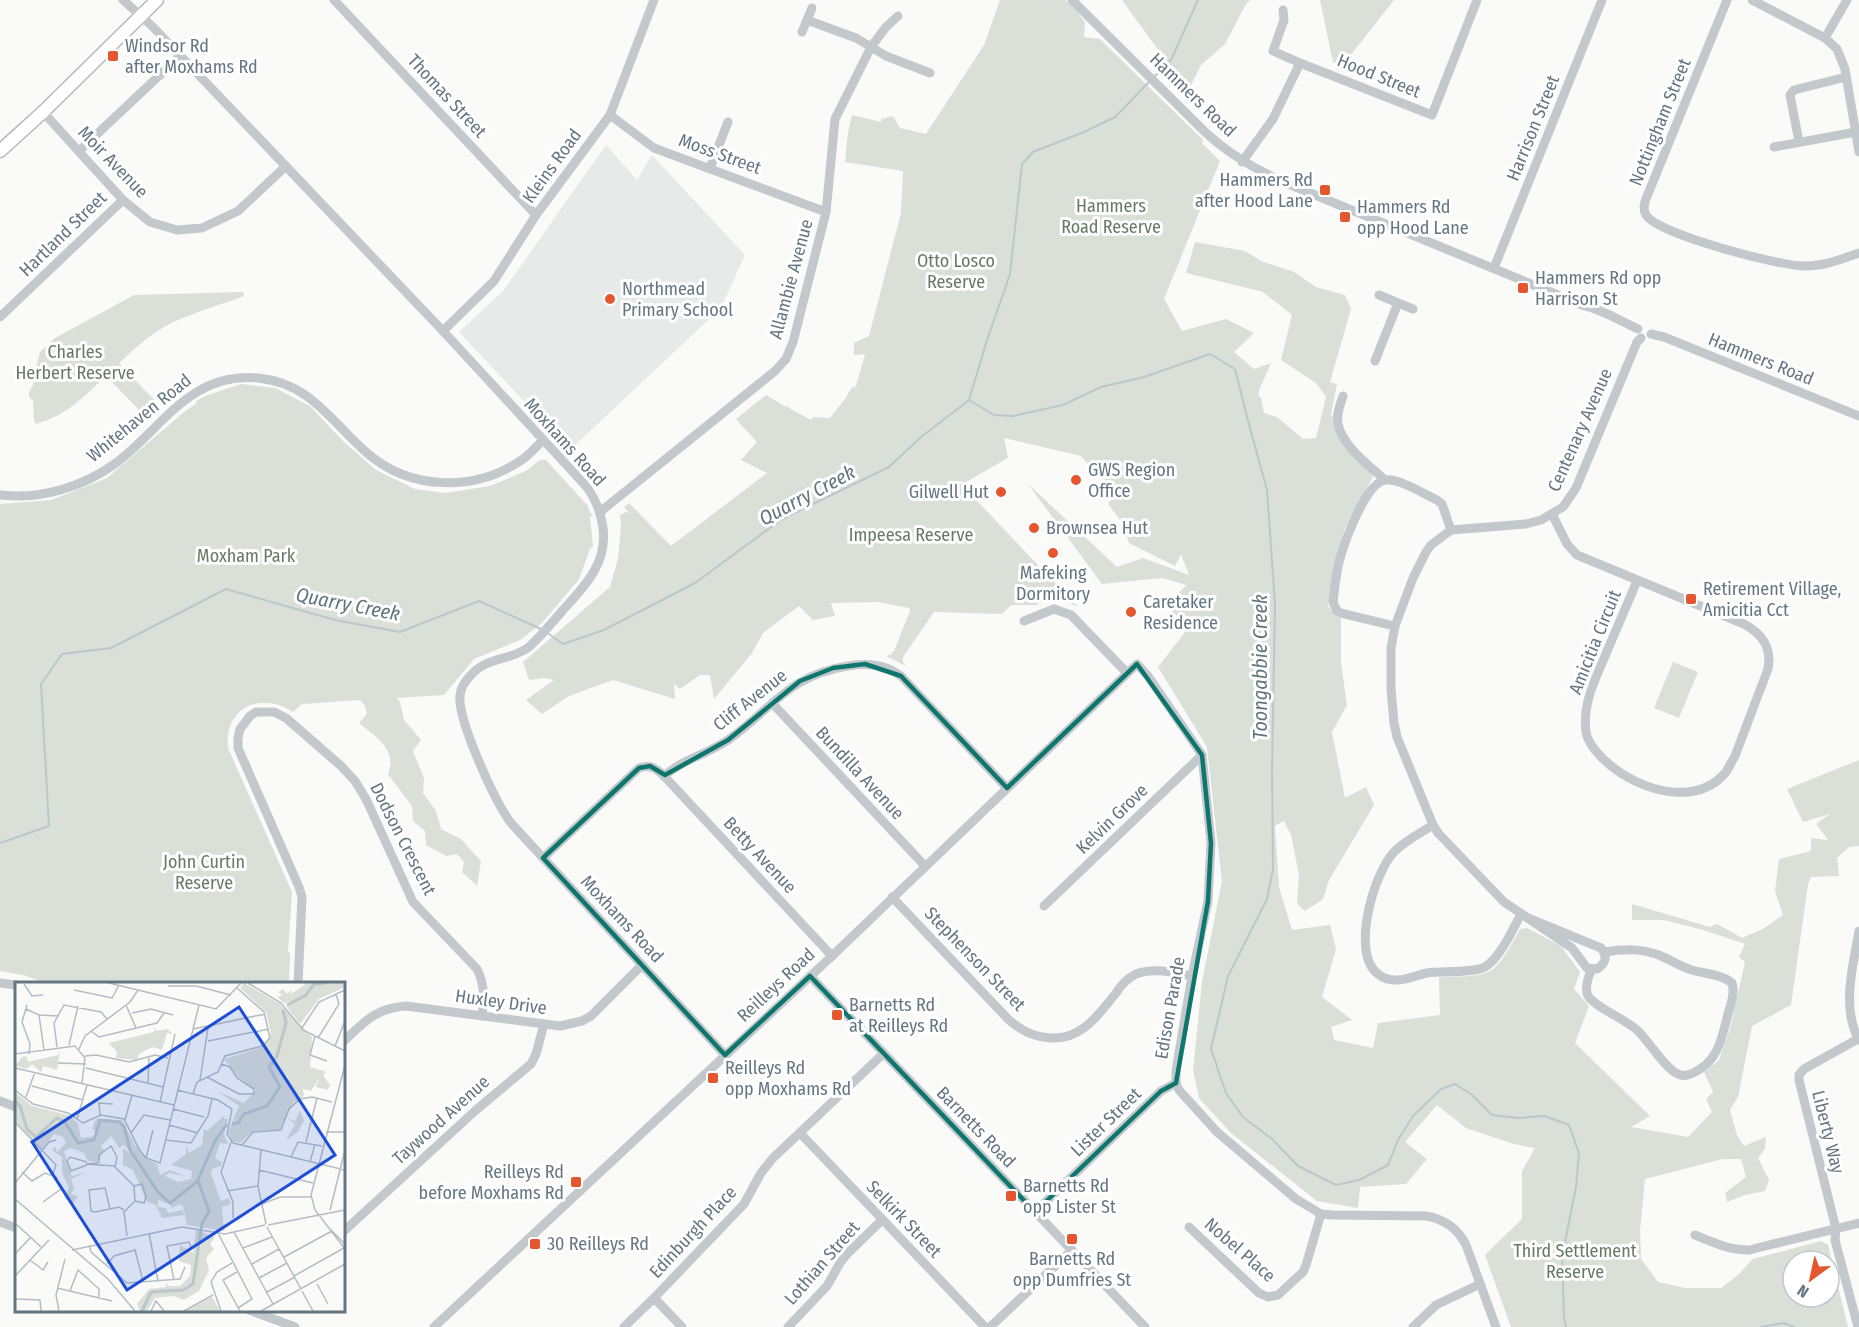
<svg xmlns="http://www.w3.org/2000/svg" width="1859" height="1327" font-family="'Fira Sans Condensed',sans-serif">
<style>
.built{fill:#e8e9e9}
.green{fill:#dadfd7;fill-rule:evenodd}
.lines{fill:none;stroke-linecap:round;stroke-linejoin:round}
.stream{stroke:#bbc7cb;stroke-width:2}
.major-casing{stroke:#b5babe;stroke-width:15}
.minor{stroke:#c3c8cc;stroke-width:9}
.major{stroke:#fff;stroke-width:12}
.marked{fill:none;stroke:#0f766e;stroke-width:4.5;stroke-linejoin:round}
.poi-dot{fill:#e4572e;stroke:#fff;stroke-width:2}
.labels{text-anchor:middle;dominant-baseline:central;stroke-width:6;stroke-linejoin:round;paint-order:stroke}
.poi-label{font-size:18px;fill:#657683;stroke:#fff;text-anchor:start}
.street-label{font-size:18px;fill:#657683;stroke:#fff}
.park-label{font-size:18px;fill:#687a64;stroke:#fff}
.water-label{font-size:20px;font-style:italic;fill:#60757c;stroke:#fff}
.inset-river{fill:none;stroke:#bbc7cb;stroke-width:3}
.inset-road{fill:none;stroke:#b5bdc2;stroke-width:1.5}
.view{fill:#1d4ed8;fill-opacity:0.15;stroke:#1d4ed8;stroke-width:3}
.inset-edge{fill:none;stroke:#657683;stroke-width:3}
</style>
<rect width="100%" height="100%" fill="#fafaf8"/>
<path class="built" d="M606 145 637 180 652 155 745 255 721 308 570 450 459 332 503 291Z"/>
<g class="green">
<path d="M1000 0H1065L1074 7 1085 22 1084 37 1100 39 1203 140 1202 143 1220 161 1164 299 1182 331 1226 319 1254 333 1234 352 1254 369 1271 363 1260 388 1258 395 1261 398 1264 413 1277 417 1303 439 1316 438 1326 397 1316 383 1281 360 1292 315 1263 292 1186 273 1195 242 1245 251 1261 261 1294 272 1316 287 1345 295 1351 309 1330 382 1337 384 1331 414 1344 445 1374 475 1345 528 1333 571 1328 606 1341 619V663L1347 705 1332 732 1345 798 1366 787 1374 805 1329 880 1323 899 1305 911 1297 904 1299 875 1291 835 1284 821 1275 826 1279 887 1292 930 1330 925 1336 949 1322 997 1352 1020 1331 1027 1334 1040 1373 1048 1378 1023 1440 1015 1439 977C1454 976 1474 978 1488 972 1501 967 1513 941 1520 929L1527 928 1561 946 1580 972 1574 989 1589 1006 1575 1043 1650 1116 1631 1127 1688 1137 1712 1112 1706 1099 1713 1092 1704 1072 1719 1060 1730 1029 1745 962 1739 957 1745 944 1703 930 1664 920H1632V904L1710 927 1717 924 1742 938 1763 929 1783 915 1775 891 1779 859 1811 851V838L1828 840 1816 824 1830 814 1803 822 1787 789 1859 760V846L1849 847 1837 858 1839 876 1811 877 1808 884 1791 1005 1752 1026 1738 1097 1730 1110 1737 1135 1744 1146 1766 1137 1765 1149 1758 1158 1769 1180 1765 1191 1745 1195 1727 1202 1725 1193 1746 1177 1741 1159H1723L1645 1179 1640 1231 1641 1259 1658 1282 1685 1288H1721L1738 1275 1753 1259 1821 1241 1828 1245 1848 1327H1511L1485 1255 1522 1219V1171L1535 1148 1514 1144 1466 1128 1437 1105 1405 1142 1427 1159 1406 1184 1360 1187 1358 1208 1317 1201 1231 1133 1199 1098 1193 1070 1202 982 1222 881 1207 747 1158 667 1189 627 1165 605 1187 585 1162 578 1102 584 1028 484 1117 567 1143 558 1189 575 1181 554 1175 566 1129 543 1121 521 1108 504 1112 498 1101 470 1090 466 1081 456 1004 438 1008 458 966 482 958 481 1078 607 1064 600 1058 599 1045 601 1036 605H1011L1002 614 934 612 903 657V662L906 666 886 656 890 655 894 651 910 611 909 608 878 602 831 603 835 616 813 620 799 606 763 633 752 653 714 699 710 675H700L680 689 674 684 675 699 613 680 569 696 542 714 526 700 554 680 545 678 529 680 523 662 610 587 618 558 621 527 620 515 626 512 629 513 624 507 629 503 671 546 767 473 741 460 757 442 736 419 766 395 786 407 787 405 789 408 811 420 813 417 830 418 845 399 852 387 854 388 856 386 865 354 854 355V343L869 336 901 213 903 171 845 162 848 133 852 115 881 122V119L893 116 900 128 926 134 984 45ZM1793 1261H1829V1297H1793Z"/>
<path d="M1122 0H1250L1246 4 1225 44 1201 65 1186 95 1162 55Z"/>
<path d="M1320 0H1394L1342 66 1333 62Z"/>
<path d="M243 292 244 296C218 306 189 313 164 327 147 337 133 350 119 363L158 404 145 416 106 376C82 398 69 414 36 424L34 421 33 401 29 397V392L38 376 35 373 40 352 55 338 134 295Z"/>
<path d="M241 384 275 388 310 406 344 442 376 470 415 489 445 493 490 486 526 471 540 460H546L588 506 589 510 593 516 590 517 593 546 590 549 579 579 542 623 520 640 474 659 444 695 397 698 400 702 404 720 421 740 413 751 424 778 423 793 436 811 441 829 461 839 481 861 477 886 462 872 464 862 457 854 446 856 426 845 425 831 413 821 412 806 388 774C398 750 376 737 359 723L367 714 365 706 360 700 302 704 293 712C261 691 224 707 228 748L292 892 288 952 290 953 289 983 48 984 23 975 0 971V504L51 500 107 478 184 412 197 403 195 402 205 396Z"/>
<path d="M1673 662 1698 672 1679 718 1654 708Z"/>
</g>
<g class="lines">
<g class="stream">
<path d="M1154 77 1171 60 1198 0"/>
<path d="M969 400 994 415 1013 416 1063 405 1101 387 1144 377 1210 354 1235 369 1247 417 1267 490 1275 604 1272 771 1273 869 1267 899 1228 976 1211 1049 1226 1093 1243 1117 1272 1139 1298 1166 1336 1185 1359 1180 1388 1165 1398 1140 1413 1116 1441 1089 1455 1084 1471 1094 1492 1115 1519 1118 1544 1116 1569 1125 1579 1153 1576 1187 1562 1257 1564 1317 1566 1327"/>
<path d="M969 400 987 340 1010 274 1022 164 1033 152 1084 132 1115 117 1150 81"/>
<path d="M546 632 563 644 604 630 695 583 782 519 889 467 921 437 969 400"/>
<path d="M0 843 49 826 41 684 62 654 111 648 226 589 335 620 400 632 479 601 541 629"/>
<path d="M1761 1327 1784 1323 1794 1327"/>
</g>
<g class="major-casing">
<path id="major" d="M0 151 43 112 157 0"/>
</g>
<g class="minor">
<path d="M123 0 153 27 443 331 585 485C594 496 599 507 602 522 610 560 587 584 563 610 552 623 541 636 529 647 511 661 488 656 471 675 466 680 461 687 460 695 457 719 495 802 511 823L725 1055"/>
<path d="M334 0 536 215"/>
<path d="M1072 0 1203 130C1228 154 1255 169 1286 183L1582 305C1604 310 1618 320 1638 329"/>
<path d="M1727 0 1650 189C1647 197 1641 207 1646 215 1657 234 1782 267 1806 266 1824 266 1842 259 1859 253"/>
<path d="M1752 0 1825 38 1837 49 1845 69 1859 152"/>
<path d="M1283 10 1284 20 1273 51 1300 63 1432 115 1477 0"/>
<path d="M807 20 856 38 886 56 930 73"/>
<path d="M802 32 812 8"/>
<path d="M1825 38 1847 0"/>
<path d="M43 112 123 200 150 222 177 230 202 228 238 211 286 166"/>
<path d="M610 115 654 148 826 212"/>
<path d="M1799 142 1790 95 1794 90 1846 77"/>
<path d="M1774 147 1856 132"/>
<path d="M79 151 180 56"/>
<path d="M1242 162 1273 119 1300 63"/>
<path d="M710 168 728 122"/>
<path d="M1494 268 1602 0"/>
<path d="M1398 303 1413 309"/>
<path d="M0 317 123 200"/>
<path d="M443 331 494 281 536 215 610 115 654 0"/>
<path d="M1651 334 1664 337 1859 416"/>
<path d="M1375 361 1398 303 1379 295"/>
<path d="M1343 396C1340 405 1336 415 1338 424 1343 447 1369 465 1385 480"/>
<path d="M0 495C40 500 83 487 116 463 163 428 189 372 258 378 311 383 331 422 367 453 411 491 476 492 523 459 530 454 536 447 543 440"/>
<path d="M600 512 775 371 786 359 793 342 826 212 835 119 871 47 886 27 898 16"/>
<path d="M1552 514 1567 544 1577 555 1744 624C1762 634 1772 647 1768 669L1735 756C1732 761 1729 767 1726 772 1696 808 1640 790 1610 765 1600 757 1588 744 1586 732 1582 702 1597 676 1608 649 1618 626 1627 604 1637 581"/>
<path d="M1024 621 1054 609 1071 615 1127 673"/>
<path d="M1395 626 1341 613 1337 611 1333 602C1335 586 1336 570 1341 555 1346 539 1366 483 1385 480 1399 478 1424 494 1437 500L1442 504 1451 530"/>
<path d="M772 703 925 866"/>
<path d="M664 776 832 956"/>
<path d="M1433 825C1421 833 1406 840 1395 851 1374 871 1350 954 1378 974 1383 978 1389 980 1395 980 1406 981 1416 975 1427 973 1441 971 1474 973 1485 967 1500 958 1513 929 1521 914"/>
<path d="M543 858 639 768C650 764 656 768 664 776 683 759 708 754 728 740 773 708 789 675 848 666 868 663 885 664 901 676L1007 788"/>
<path d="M892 897 1008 1019C1020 1030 1034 1037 1050 1038 1082 1040 1098 1015 1116 993 1121 985 1128 978 1136 974 1153 967 1174 973 1192 976"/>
<path d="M1044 906 1202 755"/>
<path d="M1528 918 1601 948C1608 956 1606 963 1597 969L1587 968 1572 948 1504 902 1438 833 1433 825 1397 737 1394 723 1391 689V648L1395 626 1413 578 1426 552 1431 545 1451 530 1526 524 1541 520 1563 507 1576 488 1637 342 1641 338"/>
<path d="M1859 931C1853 966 1841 1008 1859 1040"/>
<path d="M1592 969C1588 977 1584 987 1588 996 1594 1006 1626 1020 1637 1030 1648 1040 1666 1070 1678 1074 1684 1077 1689 1075 1695 1072 1719 1060 1722 1037 1728 1014 1731 1004 1735 993 1732 983 1721 974 1705 974 1692 970 1681 967 1671 960 1661 956 1642 948 1625 949 1605 952"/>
<path d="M810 976 1145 1327"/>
<path d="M0 983 16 985"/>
<path d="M298 984 302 897 299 887 238 748V738L240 729 250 716 256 712H274L286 718 341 766 355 781 366 799 413 902 477 969C485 985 484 998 482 1016"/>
<path d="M344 1041C364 1022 376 1008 406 1006L560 1026 582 1021 591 1016 642 965"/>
<path d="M0 1101 16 1107"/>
<path d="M800 1133 985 1327"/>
<path d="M1035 1212 1161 1091 1176 1083"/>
<path d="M0 1222 16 1228"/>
<path d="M1189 1227 1259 1293 1268 1297 1278 1295 1303 1272 1306 1265 1321 1214"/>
<path d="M344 1231 476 1110 531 1064 536 1054 544 1024"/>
<path d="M1695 1235C1714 1243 1729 1250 1749 1250L1859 1223"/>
<path d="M654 1298 682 1327"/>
<path d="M249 1310 295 1327"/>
<path d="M434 1327 832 956 1137 664 1148 676 1202 755 1211 843 1208 901 1192 976 1176 1071V1083L1179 1090 1217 1132 1296 1199 1321 1214 1332 1215 1426 1216C1444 1219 1458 1229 1466 1245L1496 1327"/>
<path d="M624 1327 654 1298 744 1204 761 1173 773 1158 883 1054"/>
<path d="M788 1327 827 1286 840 1263 848 1253 882 1220"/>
<path d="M990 1327 1072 1250"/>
<path d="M1413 1327 1436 1305 1480 1284"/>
<path d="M1858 1327 1835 1240 1836 1229 1799 1080V1075L1804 1069 1858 1039"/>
</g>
<use href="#major" class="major"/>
</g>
<path class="marked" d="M865 664 901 676 1007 788 1137 664 1202 755 1211 843 1208 901 1176 1083 1161 1091 1035 1212 810 976 725 1055 543 858 639 768 650 766 665 775 728 740 800 681 833 668Z"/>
<g class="poi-dot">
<rect x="107" y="50" width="12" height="12" rx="3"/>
<rect x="1319" y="184" width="12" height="12" rx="3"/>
<rect x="1339" y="211" width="12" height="12" rx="3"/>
<rect x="1517" y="282" width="12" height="12" rx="3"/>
<circle cx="610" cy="299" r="6"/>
<circle cx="1076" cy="480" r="6"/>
<circle cx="1001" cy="492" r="6"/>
<circle cx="1034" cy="528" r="6"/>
<circle cx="1053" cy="553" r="6"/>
<rect x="1685" y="593" width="12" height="12" rx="3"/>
<circle cx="1131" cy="612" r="6"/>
<rect x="831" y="1009" width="12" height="12" rx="3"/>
<rect x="707" y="1072" width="12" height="12" rx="3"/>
<rect x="570" y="1176" width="12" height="12" rx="3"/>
<rect x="1005" y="1190" width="12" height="12" rx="3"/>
<rect x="1066" y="1233" width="12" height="12" rx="3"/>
<rect x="529" y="1238" width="12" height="12" rx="3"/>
</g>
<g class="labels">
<g class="poi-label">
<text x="125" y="46">Windsor Rd<tspan x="125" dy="21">after Moxhams Rd</tspan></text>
<text x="1313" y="180" text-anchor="end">Hammers Rd<tspan x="1313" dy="21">after Hood Lane</tspan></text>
<text x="1357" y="207">Hammers Rd<tspan x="1357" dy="21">opp Hood Lane</tspan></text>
<text x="1535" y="278">Hammers Rd opp<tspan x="1535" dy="21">Harrison St</tspan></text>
<text x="622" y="289">Northmead<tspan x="622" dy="21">Primary School</tspan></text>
<text x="1088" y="470">GWS Region<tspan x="1088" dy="21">Office</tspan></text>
<text x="989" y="492" text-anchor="end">Gilwell Hut</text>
<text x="1046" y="528">Brownsea Hut</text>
<text x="1053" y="573" text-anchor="middle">Mafeking<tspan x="1053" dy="21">Dormitory</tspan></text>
<text x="1703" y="589">Retirement Village,<tspan x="1703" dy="21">Amicitia Cct</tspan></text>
<text x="1143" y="602">Caretaker<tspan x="1143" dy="21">Residence</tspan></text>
<text x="849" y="1005">Barnetts Rd<tspan x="849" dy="21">at Reilleys Rd</tspan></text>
<text x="725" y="1068">Reilleys Rd<tspan x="725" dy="21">opp Moxhams Rd</tspan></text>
<text x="564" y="1172" text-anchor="end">Reilleys Rd<tspan x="564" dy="21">before Moxhams Rd</tspan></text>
<text x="1023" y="1186">Barnetts Rd<tspan x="1023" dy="21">opp Lister St</tspan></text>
<text x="547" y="1244">30 Reilleys Rd</text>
<text x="1072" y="1259" text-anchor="middle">Barnetts Rd<tspan x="1072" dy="21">opp Dumfries St</tspan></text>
</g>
<g class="street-label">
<text transform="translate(1379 76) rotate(22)">Hood Street</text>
<text transform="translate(1193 95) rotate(44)">Hammers Road</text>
<text transform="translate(447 96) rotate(47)">Thomas Street</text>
<text transform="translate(1660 122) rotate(-68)">Nottingham Street</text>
<text transform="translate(1533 128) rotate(-68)">Harrison Street</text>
<text transform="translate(720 154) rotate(20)">Moss Street</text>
<text transform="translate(113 162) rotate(46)">Moir Avenue</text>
<text transform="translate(552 166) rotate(-54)">Kleins Road</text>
<text transform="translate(63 234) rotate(-44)">Hartland Street</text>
<text transform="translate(791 279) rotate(-75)">Allambie Avenue</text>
<text transform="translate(1761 359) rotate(22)">Hammers Road</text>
<text transform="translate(139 418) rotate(-39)">Whitehaven Road</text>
<text transform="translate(1580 430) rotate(-66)">Centenary Avenue</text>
<text transform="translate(565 442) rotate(48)">Moxhams Road</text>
<text transform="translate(1595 642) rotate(-68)">Amicitia Circuit</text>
<text transform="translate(750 700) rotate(-38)">Cliff Avenue</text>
<text transform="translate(860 773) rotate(47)">Bundilla Avenue</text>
<text transform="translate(1112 819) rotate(-44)">Kelvin Grove</text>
<text transform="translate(403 839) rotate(63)">Dodson Crescent</text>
<text transform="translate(760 855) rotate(47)">Betty Avenue</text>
<text transform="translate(622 919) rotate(47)">Moxhams Road</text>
<text transform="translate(975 959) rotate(46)">Stephenson Street</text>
<text transform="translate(776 985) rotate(-43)">Reilleys Road</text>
<text transform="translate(501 1002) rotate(8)">Huxley Drive</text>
<text transform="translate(1170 1008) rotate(-80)">Edison Parade</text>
<text transform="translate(441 1120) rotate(-42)">Taywood Avenue</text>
<text transform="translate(1106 1122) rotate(-44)">Lister Street</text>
<text transform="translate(976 1127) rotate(46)">Barnetts Road</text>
<text transform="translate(1828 1132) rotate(76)">Liberty Way</text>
<text transform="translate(904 1219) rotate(46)">Selkirk Street</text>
<text transform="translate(693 1232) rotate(-47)">Edinburgh Place</text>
<text transform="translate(1240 1250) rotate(41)">Nobel Place</text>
<text transform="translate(822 1263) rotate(-49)">Lothian Street</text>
</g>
<g class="park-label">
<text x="1111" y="206">Hammers<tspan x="1111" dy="21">Road Reserve</tspan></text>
<text x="956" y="261">Otto Losco<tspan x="956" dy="21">Reserve</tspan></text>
<text x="75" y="352">Charles<tspan x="75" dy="21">Herbert Reserve</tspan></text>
<text x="911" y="535">Impeesa Reserve</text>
<text x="246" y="556">Moxham Park</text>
<text x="204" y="862">John Curtin<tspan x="204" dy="21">Reserve</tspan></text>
<text x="1575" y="1251">Third Settlement<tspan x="1575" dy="21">Reserve</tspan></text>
</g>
<g class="water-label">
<text transform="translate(807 495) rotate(-28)">Quarry Creek</text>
<text transform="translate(348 604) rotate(11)">Quarry Creek</text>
<text transform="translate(1260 667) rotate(-90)">Toongabbie Creek</text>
</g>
</g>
<g transform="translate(15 982)">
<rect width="330" height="330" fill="#fafaf8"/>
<path d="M229 1 265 22 297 55 295 85 311 90 308 93 315 103 313 108 301 105 305 95 296 109 288 107 289 114 278 121 265 148 238 149 225 161 217 159 213 150 224 124 202 109 229 121 241 108 223 95 209 77 248 65 256 51 251 30 225 6ZM292 1H330V5L304 17 285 42 272 25 275 20 269 21 262 15 268 13 263 10 268 7 272 12 276 8V12ZM140 44 141 49 152 47 158 52 152 51 147 68 137 65 124 72 122 78 101 76 102 70 94 61 139 50ZM45 66 42 88 28 84 26 90 17 82 12 87 0 84 7 75 11 74 13 80 43 73ZM0 110 17 124 53 133 63 141 66 156 80 154V148L77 147 81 137 107 138 120 163 131 177 142 182 145 193 155 188 170 194 154 191 150 194 163 200 176 197 177 189 156 183 171 172V164L174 171 187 163 189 147 192 149 210 133 209 137H213L209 152 213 162 205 161 200 176 207 180 206 184 197 187 196 192 206 219 214 216 216 222 207 225 209 249 172 243 168 224 164 222 156 227V223L143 218V225L151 226 153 231 168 228 169 233 147 236 141 223 132 220 118 188 108 183V166L118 173 109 163 104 166 96 154 86 164 89 168 83 180 73 179 69 171 56 166 49 169 57 194 72 190 56 197 59 206 56 212 63 214 57 223 49 215 54 206 47 191V175L37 168 40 164 42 170 51 161 48 155 39 152 27 167 13 154 0 138ZM285 128 289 139 283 150 271 158 280 142 273 137 280 139ZM181 248 200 255 195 262 199 267 191 276 194 288 184 309 169 318 159 314 140 316 132 329H125L122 322 134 307 151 305V300L153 304H165L175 294 176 283 164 279 165 263 178 271ZM197 315 205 329H171Z" fill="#dadfd7"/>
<path class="inset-river" d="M272 23 291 13 299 2 311 1M0 120 5 124 12 147 21 155 42 136 50 140 63 161 79 158 85 138 104 140 109 144 115 168 143 210 155 221 183 199M217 142 223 141 229 132 252 124 265 105 254 85 262 74 271 41 268 28M183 198 200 159 212 142M136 310 168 308 178 302 187 241 194 229 183 199M127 329 136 310"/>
<path class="inset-road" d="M94 1 201 27 226 1M233 1 266 21 288 48 330 69M9 2 17 14 28 13M153 4H181L216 13M59 8 97 16 104 3M12 23 7 40 15 62 14 72M111 23 121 46M11 27 24 33 44 34M117 31 136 27 158 33M24 33 29 68M287 46 304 20 330 8M178 47 250 32M76 49 84 55 142 41 149 31M300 54 295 73 312 79M303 56 324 22 321 12M193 59 254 47M54 63 63 24M320 64 330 39M42 65 39 41 49 23 86 30 92 37M64 67 70 54 115 20 123 8M0 72 60 64 70 76 67 101M70 74 81 73 114 80 140 73 153 76M43 81 71 82M330 83 296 213 300 228 330 267M0 86 159 123M71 86 148 105M192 95 224 112H239V107L222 96 215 85 206 82M185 98 193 46M133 101 134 76M17 104 68 118M0 108 18 122 53 131 68 141 86 133 109 137 124 167 131 176 145 181 184 23M162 108 203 118 217 127 212 152 218 161 330 188M178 112 182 100 203 90 210 74 247 64 255 56 249 30 222 6M11 115 20 90M145 120 160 52M158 127 189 135M85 133 84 121 98 122M62 137 72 103M110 138 117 113M0 140 41 183 38 192M154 143 183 151M311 150H330M116 151 129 133 155 138M150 158 176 161 193 134 197 117M216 160 206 190 218 220V236M291 160 302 116M227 163 238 150 266 148 274 127 285 117 297 115 317 120M246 168 243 204 251 242M276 175 283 160 307 164M131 176 138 148M295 180 300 162M83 181 71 182 99 184 119 204 120 219 109 230 112 254M84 181V173L96 164 102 175 100 185M72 183 56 189 52 179 55 175 72 180M244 188 298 201M7 190 17 199 30 191 41 195 46 207 28 220M0 201 34 160 41 158M119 204 127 202 131 215 129 221 120 219M212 209 243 204M0 217 93 297 120 329M247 222 265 215H296M95 227 90 206 74 208 76 229 80 230 104 225 109 228M315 228 330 168M0 241 26 265M253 243 330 228M252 245 286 307M316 248 330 262M219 250 258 322M134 251 143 299M203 251 237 317 223 326M74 263 76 270 112 301 165 297 170 285M228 266 257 255M57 268 167 245 210 252 250 243M0 272 16 255M269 275 317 249M15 278 28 288 33 280M92 282 99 274 120 268 128 299M237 282 264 267M222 290 208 298 225 329M0 294 34 258M279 294 329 266M244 296 272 281M159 298 152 264 174 260 176 265M302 302 313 322M42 306 97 319M55 309 63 288 84 307V316M287 309 298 329M252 310 280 295M0 317 25 318 26 329M44 329 41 313 50 277M136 329 141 319 149 329M169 329 198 313M206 329 196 300 202 290 217 281M246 329 330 282"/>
<path class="view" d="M224 25 320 173 112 308 17 160Z"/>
<rect width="330" height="330" class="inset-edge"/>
</g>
<g transform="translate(1811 1279) rotate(213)"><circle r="28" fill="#ffffff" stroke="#c1c8cd" stroke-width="1.5"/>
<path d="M0-4.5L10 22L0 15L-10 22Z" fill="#e4572e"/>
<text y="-9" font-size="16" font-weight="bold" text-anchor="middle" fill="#657683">N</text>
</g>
</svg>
